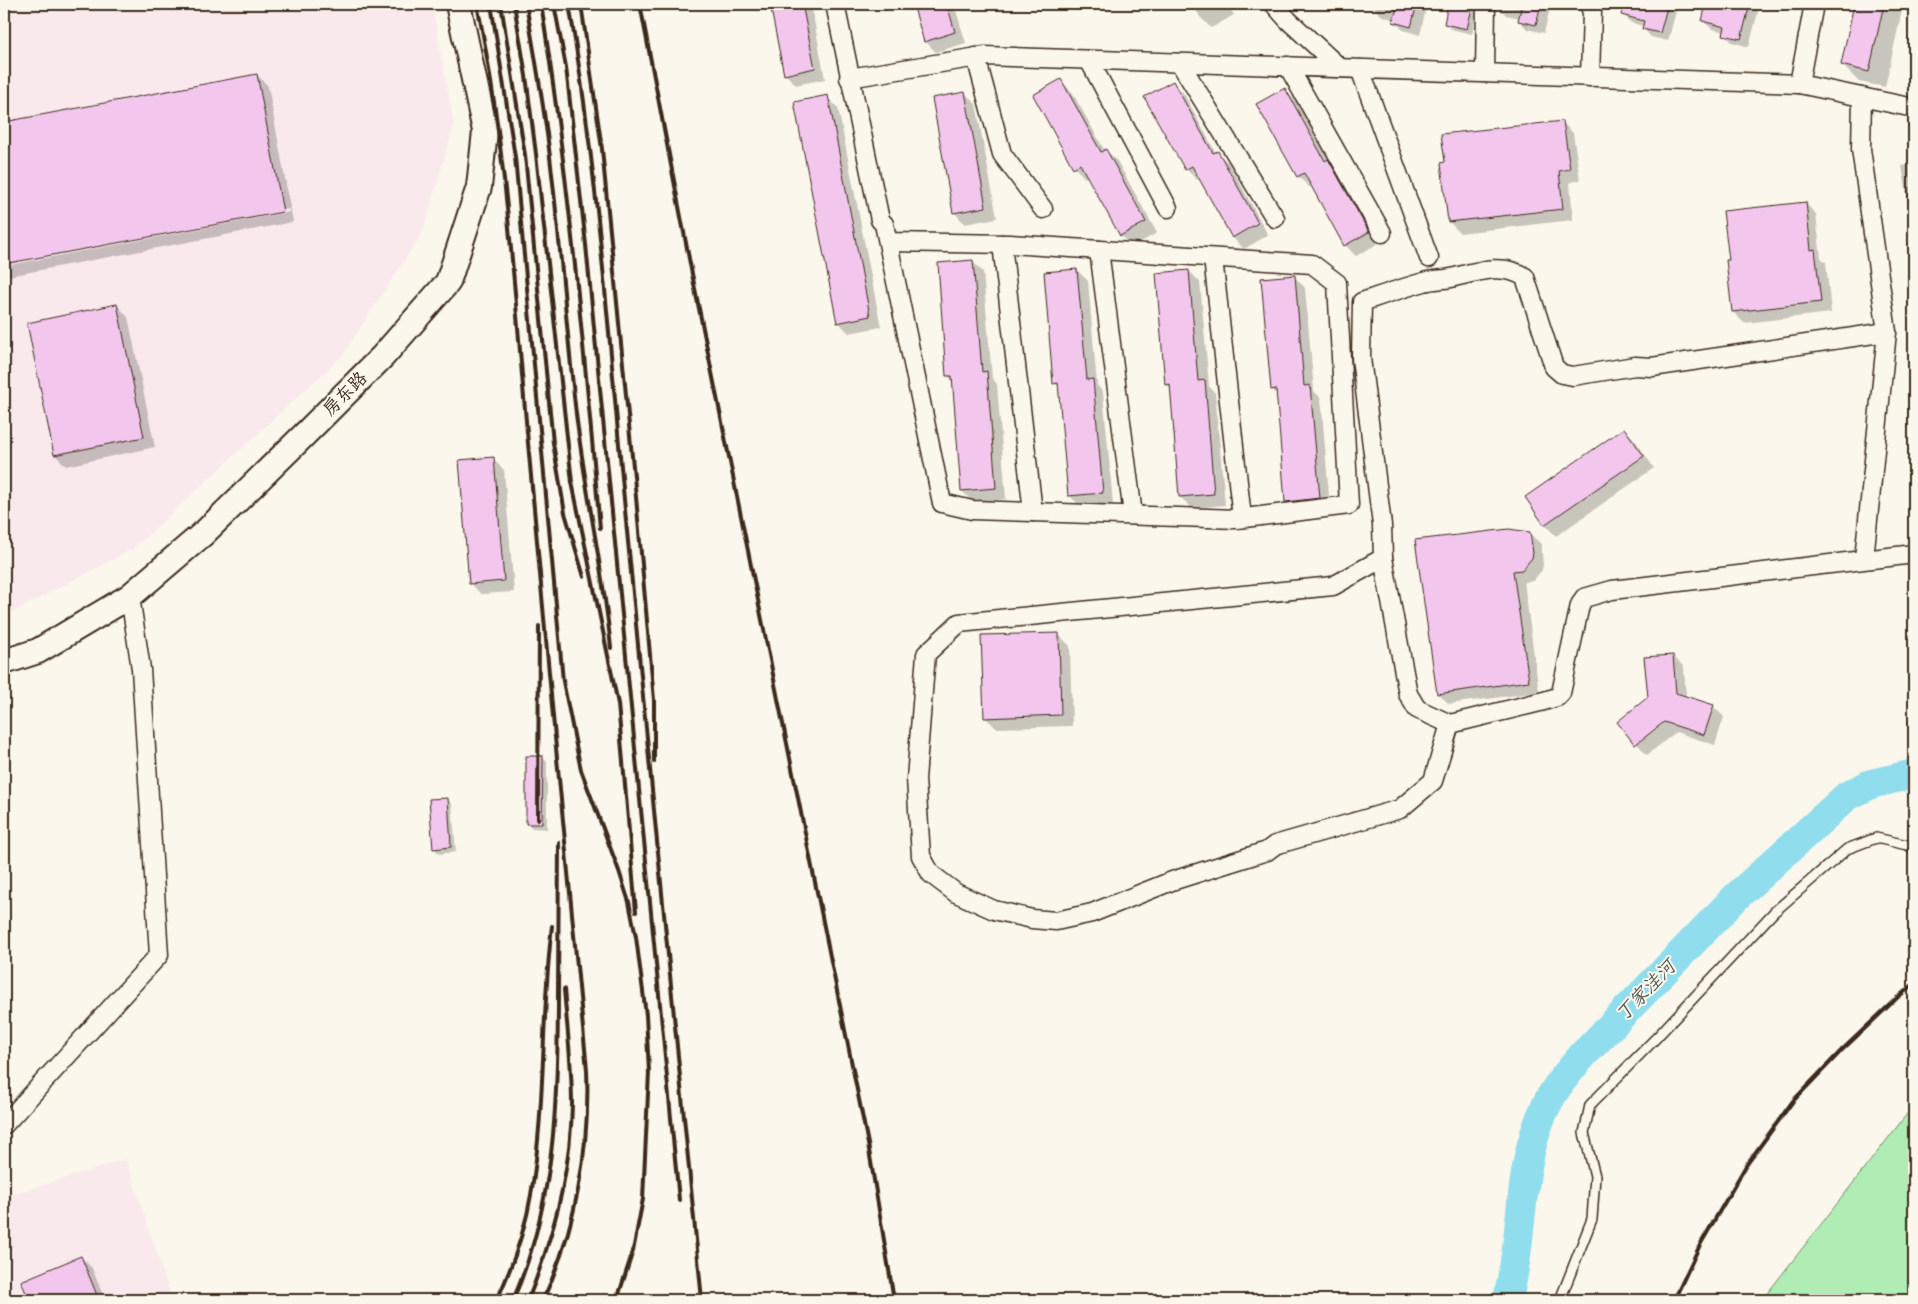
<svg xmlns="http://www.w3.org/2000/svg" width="1918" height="1304" font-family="'Architects Daughter','LXGW WenKai TC',sans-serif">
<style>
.built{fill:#f9e9ec}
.green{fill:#b0edb4;stroke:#768c69}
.shadow{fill:#0003}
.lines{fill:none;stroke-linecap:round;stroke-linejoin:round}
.river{stroke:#8fdded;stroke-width:30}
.building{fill:#f3c7ed;stroke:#3b2a1e}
.lane-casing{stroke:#3b2a1e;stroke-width:12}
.street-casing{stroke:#3b2a1e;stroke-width:21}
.secondary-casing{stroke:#3b2a1e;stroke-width:28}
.lane{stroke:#fbf7ec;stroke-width:9}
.street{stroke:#fbf7ec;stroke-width:18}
.secondary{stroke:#fbf7ec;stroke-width:24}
.rail{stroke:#3b2a1e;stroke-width:4}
.labels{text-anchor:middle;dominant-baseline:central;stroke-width:4;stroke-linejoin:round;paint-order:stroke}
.street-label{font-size:18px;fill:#3b2a1e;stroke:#fbf7ec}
.water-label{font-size:19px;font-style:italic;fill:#505752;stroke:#fbf7ec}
</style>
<rect width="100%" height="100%" fill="#fbf7ec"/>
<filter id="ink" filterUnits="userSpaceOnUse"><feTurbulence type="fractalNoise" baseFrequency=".02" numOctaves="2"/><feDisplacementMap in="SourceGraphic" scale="10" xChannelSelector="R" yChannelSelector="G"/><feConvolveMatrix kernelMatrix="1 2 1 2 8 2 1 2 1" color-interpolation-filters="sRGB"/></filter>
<g filter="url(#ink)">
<g class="built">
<path d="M4 4H432L454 125 423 232 342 356 134 548 4 617Z"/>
<path d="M126 1159 172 1300H4V1197Z"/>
</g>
<path class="green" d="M1914 1105V1300H1762Z"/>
<g class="shadow">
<path d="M771 4H811L825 79 796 85 785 74Z"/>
<path d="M914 4H954L966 43 936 52 925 41Z"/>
<path d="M1084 4H1113L1091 11Z"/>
<path d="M1193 4H1228L1234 15 1211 28 1200 17Z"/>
<path d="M1327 4H1346L1345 10Z"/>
<path d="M1375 4H1427L1420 35 1403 30 1395 22V20L1382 16 1374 8Z"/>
<path d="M1449 4H1472L1478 9 1472 34 1451 29 1445 24Z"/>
<path d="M1499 4H1551L1544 33 1527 29 1519 20 1520 18 1506 15 1498 7Z"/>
<path d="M1625 4H1678L1668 41 1651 37 1643 28 1644 26 1631 23 1623 14Z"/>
<path d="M1708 4H1760L1749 47 1732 42 1724 34 1725 32 1712 29 1703 21Z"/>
<path d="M1856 4H1902L1903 6 1885 87 1859 82 1842 65Z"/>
<path d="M257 75 268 86 293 222 4 277V266L289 212V209L4 263V123Z"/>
<path d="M1061 81 1072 92 1105 151 1106 150 1117 161 1157 233 1132 247 1121 236 1088 176 1085 178 1074 167Z"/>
<path d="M1173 82 1184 94 1216 153 1229 163 1268 235 1244 249 1233 238 1200 178 1197 180 1186 169Z"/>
<path d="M1285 90 1296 101 1330 162 1339 171 1379 243 1356 256 1345 245 1311 186 1309 187 1298 176Z"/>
<path d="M965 93 976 104 997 218 965 224 954 212Z"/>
<path d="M827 97 838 108 881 327 849 333 838 322Z"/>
<path d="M1562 122 1573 133 1580 180 1570 182 1573 220 1460 233 1449 222Z"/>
<path d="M1914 164V237L1902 166Z"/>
<path d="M1805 203 1816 214 1821 258 1826 262 1831 313 1744 323 1733 312 1730 261Z"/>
<path d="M972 261 983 272 992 378 997 384 1006 499 973 502 962 491 954 382 948 376Z"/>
<path d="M1077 270 1088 281 1097 385 1103 392 1113 504 1080 506 1069 495 1060 388 1055 383Z"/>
<path d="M1189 271 1200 282 1209 386 1215 393 1225 505 1192 508 1180 497 1171 389 1166 384Z"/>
<path d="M1294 276 1305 288 1314 391 1321 398 1330 509 1297 513 1286 502 1277 395 1272 389Z"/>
<path d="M117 305 128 317 155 447 66 466 55 455Z"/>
<path d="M1624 429 1635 440 1654 468 1556 536 1545 525 1526 497Z"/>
<path d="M493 459 504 470 514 592 481 594 470 583Z"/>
<path d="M1529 533 1541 544 1543 564 1542 570 1533 581 1524 582 1539 692 1449 704 1438 693Z"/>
<path d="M1058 634 1070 646 1072 726 996 728 985 717Z"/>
<path d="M1673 656 1684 667 1686 697 1713 706 1724 717 1715 745 1676 732 1647 755 1618 722 1649 697Z"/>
<path d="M542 757 547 762V829L532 828 527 823Z"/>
<path d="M447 799 452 804 456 852 439 854 434 848Z"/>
<path d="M81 1257 92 1268 105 1300H30L23 1281Z"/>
</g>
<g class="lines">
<path class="river" d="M1508 1300C1511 1285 1514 1270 1516 1255 1523 1206 1523 1153 1545 1108 1554 1088 1569 1071 1583 1055L1736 897 1847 796 1871 784 1914 774"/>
</g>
<g class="building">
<path d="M770 4H802L815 68 784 75Z"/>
<path d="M913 4H947L955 32 924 42Z"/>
<path d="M1398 4H1417L1411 27 1393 22Z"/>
<path d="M1448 4H1473L1467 29 1444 24Z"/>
<path d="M1522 4H1541L1536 25 1518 21Z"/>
<path d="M1624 4H1668L1660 33 1642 29 1644 21 1621 15Z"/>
<path d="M1706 4H1750L1741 39 1723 35 1725 27 1702 21Z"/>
<path d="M1854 4H1884L1869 72 1841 65Z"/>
<path d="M257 74 283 212 4 264V122Z"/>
<path d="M1061 79 1101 152 1106 149 1146 222 1120 236 1080 164 1073 168 1033 95Z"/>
<path d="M1173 81 1213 153 1218 151 1258 223 1232 238 1192 166 1185 170 1144 97Z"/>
<path d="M1285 88 1325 161 1328 159 1369 232 1344 246 1304 173 1297 177 1256 104Z"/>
<path d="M965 92 986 207 953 213 932 98Z"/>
<path d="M828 95 870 316 837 323 794 102Z"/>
<path d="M1563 121 1570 169 1559 171 1563 209 1448 222 1441 163 1445 162 1441 134Z"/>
<path d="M1806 202 1811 250 1815 249 1821 302 1732 312 1726 260H1729L1723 211Z"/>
<path d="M973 260 982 372 987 371 996 488 961 491 952 376H946L938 263Z"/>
<path d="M1077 269 1087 380 1093 379 1103 493 1068 496 1058 383 1053 384 1044 272Z"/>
<path d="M1189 270 1198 381 1205 380 1214 494 1179 497 1170 384 1165 385 1156 273Z"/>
<path d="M1295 275 1304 386 1310 385 1320 498 1285 502 1276 389 1271 390 1261 278Z"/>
<path d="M117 304 144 437 54 455 27 323Z"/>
<path d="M1624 428 1644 456 1544 525 1525 497Z"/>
<path d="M494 457 504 581 469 584 459 460Z"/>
<path d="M1509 529 1530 532 1533 553 1532 558 1522 570 1513 571 1529 681 1437 694 1415 540Z"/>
<path d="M1059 633 1061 715 984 718 981 635Z"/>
<path d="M1673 655 1676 693 1714 705 1704 735 1664 722 1635 745 1617 722 1648 697 1644 657Z"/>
<path d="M526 756H543L542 824H526Z"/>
<path d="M448 798 451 847 433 849 429 799Z"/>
<path d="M81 1256 99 1300H29L21 1281Z"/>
</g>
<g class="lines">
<g class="lane-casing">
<path id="lane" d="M1560 1300 1592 1219 1595 1176 1584 1133 1590 1105 1657 1037 1774 912 1847 849 1876 838 1907 845 1914 848"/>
</g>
<g class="street-casing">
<g id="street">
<path d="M835 4 880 220 884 224 942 503 972 510 1237 519 1349 505 1337 283 1312 264 1010 244 888 242"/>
<path d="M1274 4 1288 20 1340 68"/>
<path d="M1589 4 1592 12 1590 77"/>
<path d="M976 57 1002 154 1043 209"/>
<path d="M1089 60 1168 208"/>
<path d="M1180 63 1275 218"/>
<path d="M1288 66 1382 233"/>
<path d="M1360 69 1429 258"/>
<path d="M1485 73 1486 4"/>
<path d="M849 78 984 56 1799 84 1914 108"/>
<path d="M1799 84 1814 4"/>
<path d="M1862 97 1861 149 1887 332 1864 559"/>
<path d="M1002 244 1033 512"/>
<path d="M1099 250 1133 515"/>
<path d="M1213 258 1242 518"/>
<path d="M1887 332 1652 367 1635 366 1573 376 1562 374 1554 367 1525 277C1501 262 1476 272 1451 278 1442 280 1433 279 1424 282 1403 288 1382 295 1362 302L1361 358 1382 525 1383 558 1408 694 1417 709 1450 724 1544 701 1557 697 1561 693 1580 605 1584 598 1612 590 1914 554"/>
<path d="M1383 558 1333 586 959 623 926 654 916 779 921 856 931 874 956 893 994 910 1032 919 1056 921 1092 913 1172 881 1267 851 1275 845 1400 809 1433 781 1450 724"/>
<path d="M4 1125 159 955 141 669 130 596"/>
</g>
</g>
<g class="secondary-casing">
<path id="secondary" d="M4 662 38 651 130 596 204 533 299 440 383 356 448 282 479 187 485 131 458 4"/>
</g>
<use href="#lane" class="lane"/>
<use href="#street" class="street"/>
<use href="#secondary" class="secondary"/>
<g class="rail">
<path d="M477 4C506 145 514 289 527 432 546 645 566 857 587 1070 590 1148 576 1229 543 1300"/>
<path d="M491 4 515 157 563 681 581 770 619 871 629 902 636 937 646 1015 649 1072 643 1199 633 1251 617 1300"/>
<path d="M501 4 525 155 553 443 565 513 584 577"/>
<path d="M514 4 526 76 536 154 572 482 618 704 636 912"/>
<path d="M526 4C535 55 544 106 550 157 560 239 566 322 575 405 584 487 603 566 611 648"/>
<path d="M541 4C569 177 584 353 600 528"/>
<path d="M554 4 566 67 586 245 679 1200"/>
<path d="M569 4C599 178 610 355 627 531 651 787 677 1044 702 1300"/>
<path d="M581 4 602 149 636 497 654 700V762"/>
<path d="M640 4 691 269 868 1144 894 1300"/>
<path d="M538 819 539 626"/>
<path d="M497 1300C512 1267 525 1231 531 1195 546 1106 541 1015 552 926"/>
<path d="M513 1300C556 1202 558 1096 558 991 558 942 559 892 559 843"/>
<path d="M528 1300C553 1238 571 1172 572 1104 572 1065 567 1027 564 989"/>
<path d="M1674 1300 1700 1245 1747 1164 1793 1101 1842 1050 1898 997 1914 984"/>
</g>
</g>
</g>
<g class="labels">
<g class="street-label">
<text transform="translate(345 394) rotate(-45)">房东路</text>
</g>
<g class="water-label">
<text transform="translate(1646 991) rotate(-46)">丁家洼河</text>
</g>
</g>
<rect width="1918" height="1304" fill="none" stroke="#fbf7ec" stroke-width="20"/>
<rect x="10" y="10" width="1898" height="1284" fill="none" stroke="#3b2a1e" stroke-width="2" filter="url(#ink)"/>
</svg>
